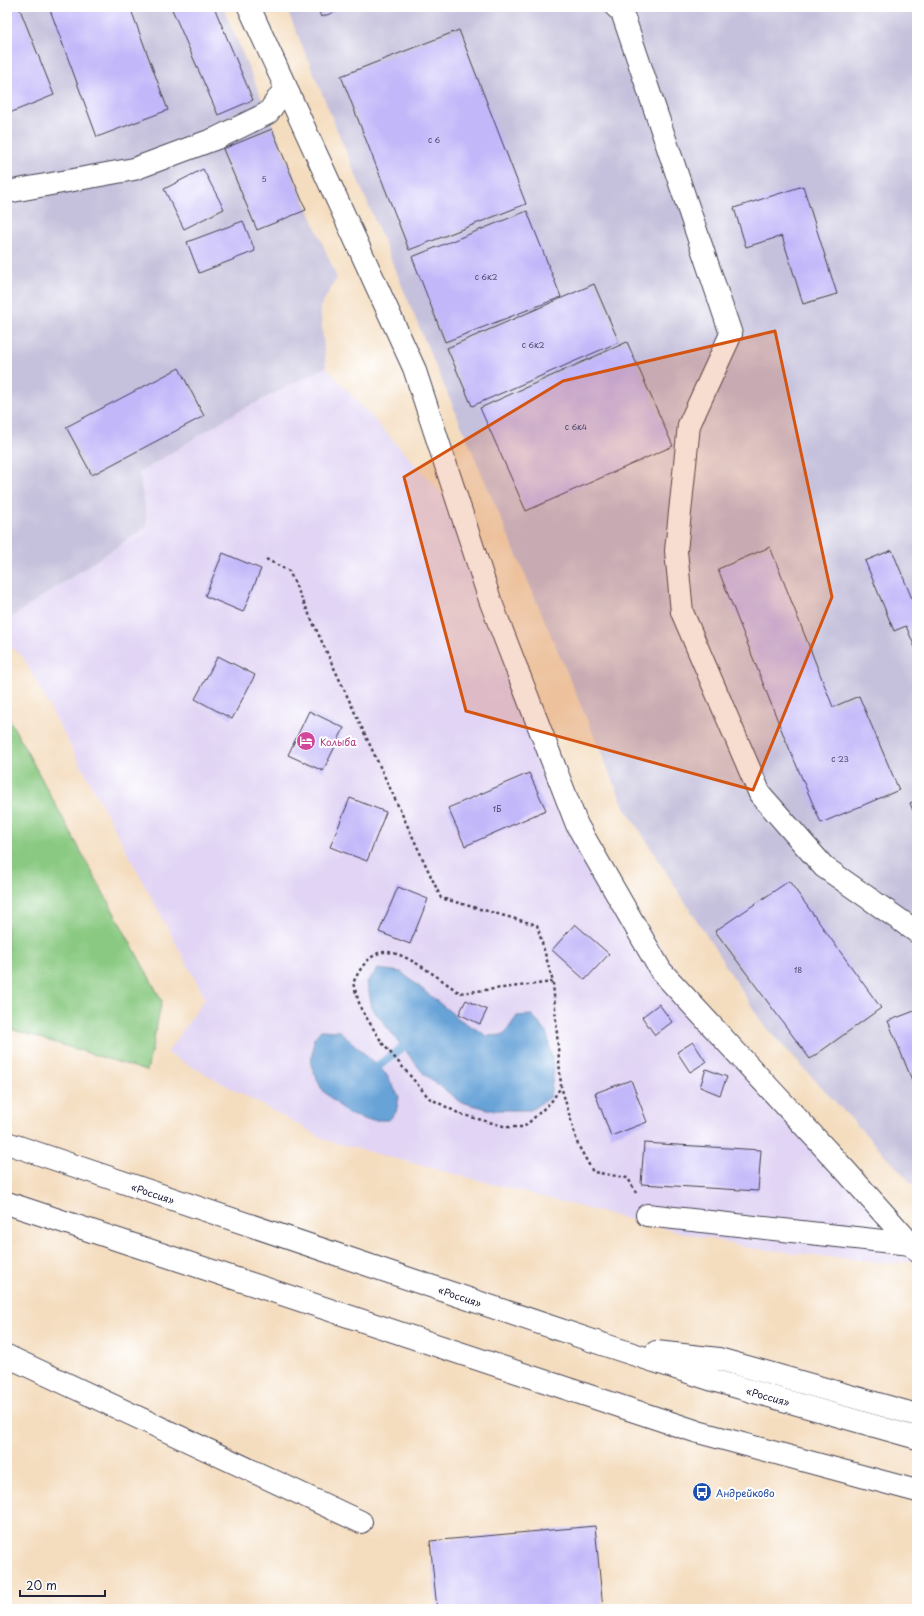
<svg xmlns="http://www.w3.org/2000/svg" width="924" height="1616" font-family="'Playpen Sans',sans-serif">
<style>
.built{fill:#e1d4f4}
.industrial{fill:#c5c0db}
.green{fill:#89c981;stroke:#56765e}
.water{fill:#68a3d8;stroke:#45628a}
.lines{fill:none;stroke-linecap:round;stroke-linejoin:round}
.stream{stroke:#68a3d8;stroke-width:9}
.building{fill:#c2b8f9}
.minor-casing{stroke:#423e4f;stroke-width:24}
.highway-casing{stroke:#423e4f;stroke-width:24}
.path{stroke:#423e4f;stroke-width:2.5;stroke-dasharray:3 3;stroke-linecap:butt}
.minor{stroke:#fff;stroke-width:22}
.highway{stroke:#fff;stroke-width:22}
.marked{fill:#d45411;fill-opacity:0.2;stroke:#d45411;stroke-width:3;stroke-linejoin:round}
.labels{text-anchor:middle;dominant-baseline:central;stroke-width:4;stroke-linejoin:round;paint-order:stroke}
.number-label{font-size:8px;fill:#4a486a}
.hotel-label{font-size:10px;fill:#b23c85;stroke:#fff;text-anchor:start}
.street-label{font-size:10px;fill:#22223b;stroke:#fff}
.transit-label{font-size:10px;fill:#164399;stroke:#fff;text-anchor:start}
</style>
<rect width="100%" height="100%" fill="#fff"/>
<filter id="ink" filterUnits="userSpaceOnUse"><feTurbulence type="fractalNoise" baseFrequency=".025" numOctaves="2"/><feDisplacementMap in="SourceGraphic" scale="8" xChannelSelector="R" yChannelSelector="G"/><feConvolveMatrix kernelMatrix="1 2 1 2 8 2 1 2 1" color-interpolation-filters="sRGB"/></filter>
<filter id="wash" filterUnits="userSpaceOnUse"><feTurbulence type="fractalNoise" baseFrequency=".012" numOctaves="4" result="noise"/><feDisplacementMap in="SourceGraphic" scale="16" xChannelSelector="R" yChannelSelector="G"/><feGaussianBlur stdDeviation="0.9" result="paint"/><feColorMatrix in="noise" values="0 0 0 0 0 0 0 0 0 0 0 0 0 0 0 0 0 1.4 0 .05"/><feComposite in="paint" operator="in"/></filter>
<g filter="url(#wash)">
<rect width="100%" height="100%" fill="#f4ddbf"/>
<path class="built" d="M326 367 455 508 594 845 668 959 917 1260 894 1264 749 1248 642 1223 328 1141 167 1053 205 998 23 657 7 644V620L148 526 139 473 230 416Z"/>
<g class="industrial">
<path d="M7 7H223L337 278 320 307 326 367 230 416 139 473 148 526 7 620Z"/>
<path d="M286 7H917V1189L764 1026 624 806 422 334Z"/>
</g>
<path class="green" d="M7 715 162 1001 147 1071 7 1028Z"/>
<g class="water">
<path d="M378 969 401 972 459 1019 487 1036 504 1035 517 1016 532 1015 547 1033 554 1069 550 1097 531 1110H492L461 1102 423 1073 372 1008 367 982Z"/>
<path d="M321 1030 340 1031 386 1074 399 1097 396 1112 389 1120H367L348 1114 322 1090 311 1065 314 1038Z"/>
</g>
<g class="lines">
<path class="stream" d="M377 1067 403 1047"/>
</g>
<g id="blocks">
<g class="building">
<path d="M7 7H19L54 95 7 114Z"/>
<path d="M49 7H130L168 110 97 137Z"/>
<path d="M171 7H214L253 100 218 115Z"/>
<path d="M317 7H349L321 17Z"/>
<path d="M459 30 526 204 409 250 341 76Z"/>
<path d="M272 129 306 210 257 230 223 149Z"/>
<path d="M203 169 224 209 184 229 164 189Z"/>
<path d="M803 186 837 294 803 304 782 236 746 247 734 208Z"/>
<path d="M527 211 561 297 445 342 412 257Z"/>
<path d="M243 221 255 251 199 273 187 242Z"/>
<path d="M594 284 619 342 472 406 447 348Z"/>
<path d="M627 342 673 446 526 511 480 408Z"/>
<path d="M179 368 204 416 92 475 66 427Z"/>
<path d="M770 547 833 707 859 696 899 790 821 823 781 729 718 569Z"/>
<path d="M892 550 917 611V652L906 626 894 631 865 561Z"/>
<path d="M223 553 261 569 243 612 205 596Z"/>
<path d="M218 656 255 675 232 719 195 699Z"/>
<path d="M309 711 344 728 323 771 288 755Z"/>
<path d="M529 773 546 810 465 846 448 808Z"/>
<path d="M350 798 386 812 367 861 330 847Z"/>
<path d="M917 800V821L910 803Z"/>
<path d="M789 881 881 1008 810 1059 715 931Z"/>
<path d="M398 887 428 899 410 944 379 932Z"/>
<path d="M575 924 609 954 585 980 552 950Z"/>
<path d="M466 1000 487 1010 480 1024 459 1014Z"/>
<path d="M659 1004 672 1022 655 1035 642 1017Z"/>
<path d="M917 1010V1084L914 1085 888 1021Z"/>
<path d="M693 1042 706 1062 690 1072 677 1052Z"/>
<path d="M706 1069 727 1077 720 1095 700 1087Z"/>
<path d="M631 1080 647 1122 611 1136 595 1093Z"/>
<path d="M644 1143 761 1150 758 1191 641 1184Z"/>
<path d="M595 1526 603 1609H437L430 1541Z"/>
</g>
</g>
</g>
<g filter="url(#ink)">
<use href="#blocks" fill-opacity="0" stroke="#423e4f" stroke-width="1"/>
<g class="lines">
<g class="minor-casing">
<g id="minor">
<path d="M249 7 414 368 490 600 577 825 661 971 845 1170 917 1251"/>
<path d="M616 7 622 12 731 334 689 425 676 551 682 612 760 794 824 867 917 932"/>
<path d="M7 192 134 169 217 138 268 113 286 87"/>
<path d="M647 1215 910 1244"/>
<path d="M7 1356 361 1522"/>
</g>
</g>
<g class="highway-casing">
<g id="highway">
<path d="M7 1143 608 1346 716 1381 917 1438"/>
<path d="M7 1203 698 1432 917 1491"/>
<path d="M656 1352 719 1359 917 1415"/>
</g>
</g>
<g class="path">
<path d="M266 559 289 571 441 898 537 925 553 982 561 1086 578 1145 593 1172 628 1178 636 1193"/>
<path d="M553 982 460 993C443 982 399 945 379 953 365 959 359 971 353 983L361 1009 383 1044 429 1098 460 1114 507 1127H524L551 1102 561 1087"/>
</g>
<use href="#minor" class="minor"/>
<use href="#highway" class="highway"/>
</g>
</g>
<path class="marked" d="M775 331 832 597 753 790 466 711 404 477 563 381Z"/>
<defs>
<g id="hotel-disc" transform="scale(1)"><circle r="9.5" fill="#d1479c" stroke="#fff"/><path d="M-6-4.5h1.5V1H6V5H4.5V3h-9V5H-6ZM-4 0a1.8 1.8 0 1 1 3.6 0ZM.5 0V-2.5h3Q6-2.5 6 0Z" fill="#fff"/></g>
<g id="bus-disc" transform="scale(1)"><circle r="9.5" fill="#1a4fb4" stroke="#fff"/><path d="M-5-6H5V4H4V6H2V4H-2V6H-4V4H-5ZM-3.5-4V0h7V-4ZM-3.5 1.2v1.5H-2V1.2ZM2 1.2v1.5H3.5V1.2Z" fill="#fff"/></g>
</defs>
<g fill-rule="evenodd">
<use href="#hotel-disc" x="306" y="741"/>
<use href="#bus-disc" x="702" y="1492"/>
</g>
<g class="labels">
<g class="number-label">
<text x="434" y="140">с 6</text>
<text x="264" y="179">5</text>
<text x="486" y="277">с 6к2</text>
<text x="533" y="345">с 6к2</text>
<text x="576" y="427">с 6к4</text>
<text x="840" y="759">с 23</text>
<text x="497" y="809">1Б</text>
<text x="798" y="970">18</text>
</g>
<g class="hotel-label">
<text x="320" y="741">Колыба</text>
</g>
<g class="street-label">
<text transform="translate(153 1193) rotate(19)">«Россия»</text>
<text transform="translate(460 1296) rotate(19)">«Россия»</text>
<text transform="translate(768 1396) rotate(16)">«Россия»</text>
</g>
<g class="transit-label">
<text x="716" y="1492">Андрейково</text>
</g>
</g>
<rect width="924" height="1616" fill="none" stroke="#fff" stroke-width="24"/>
<path d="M20 1590v6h85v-6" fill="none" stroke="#22223b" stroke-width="2"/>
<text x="26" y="1590" font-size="12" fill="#22223b" stroke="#ffffff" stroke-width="3" paint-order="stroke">20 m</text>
</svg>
